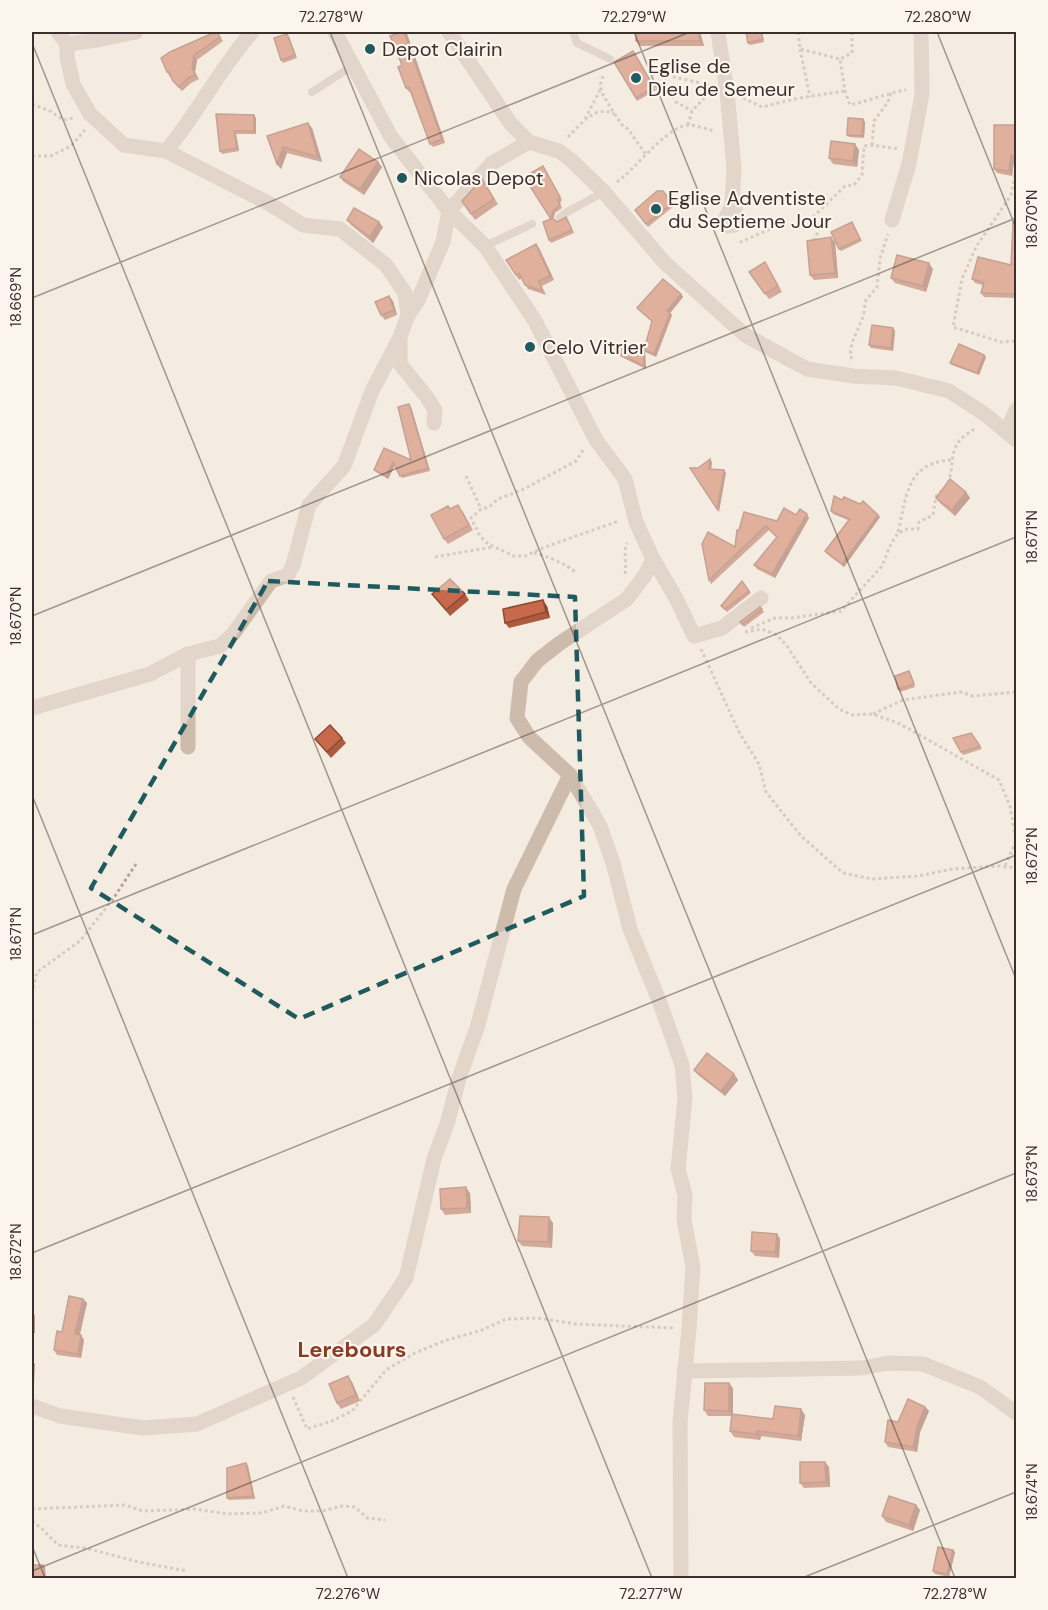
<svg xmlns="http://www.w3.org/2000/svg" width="1048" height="1610" font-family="'DM Sans',sans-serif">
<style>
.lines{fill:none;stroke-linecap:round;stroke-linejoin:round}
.path{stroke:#b9a596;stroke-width:3;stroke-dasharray:3 3;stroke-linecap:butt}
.service{stroke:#cdbbac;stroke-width:8}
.minor{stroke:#cdbbac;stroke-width:15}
.tertiary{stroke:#cdbbac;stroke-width:15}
.wall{fill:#ac5a40}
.shaded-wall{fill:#8c4a34}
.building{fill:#c8694b;stroke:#8c4a34;stroke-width:1.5}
.marked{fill:none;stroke:#1f5a5e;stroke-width:4.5;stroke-dasharray:12 8;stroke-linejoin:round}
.ticks{fill:none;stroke:#3b302b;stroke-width:1.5;stroke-opacity:0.45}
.poi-dot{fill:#1f5a5e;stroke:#fbf5ee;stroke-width:2}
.labels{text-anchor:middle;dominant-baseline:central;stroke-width:4.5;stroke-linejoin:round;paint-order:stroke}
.poi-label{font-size:20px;fill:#3b302b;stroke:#fbf5ee;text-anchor:start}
.quarter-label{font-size:22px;font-weight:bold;fill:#8c3b22;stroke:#fbf5ee}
.neatline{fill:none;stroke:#3b302b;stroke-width:2}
.ticks-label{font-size:15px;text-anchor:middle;fill:#3b302b}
</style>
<rect width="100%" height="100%" fill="#f4ebe1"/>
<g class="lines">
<g class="path">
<path d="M798 32 800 49 840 59"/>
<path d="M852 32V53L840 59 845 91 850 105C869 101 887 93 906 90"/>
<path d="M800 49 810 97"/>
<path d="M661 74 709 85"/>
<path d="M651 75 658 72 661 74 676 102 692 111"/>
<path d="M603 76 600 86 603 95 621 124 628 129 646 155"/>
<path d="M743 98 762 107 799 98 845 91"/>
<path d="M32 104 50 111 63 120 73 118"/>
<path d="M585 119 600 90"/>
<path d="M688 125 692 111 712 90"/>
<path d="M568 137C581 125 594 104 614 114"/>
<path d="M872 145 874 121 888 102 891 92"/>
<path d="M32 156H51L71 146 85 130"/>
<path d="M1016 169 1011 195 976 247 962 279 953 327 1001 342 1016 341"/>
<path d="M617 182C636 168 662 133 683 126 692 123 705 129 715 131"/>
<path d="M817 223 814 216 845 186 854 185 862 175 864 146 872 145 898 149"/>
<path d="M740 241 741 242 781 224H822L813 242"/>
<path d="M852 359 850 355 852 343 863 317 866 300 877 287 880 259 888 234"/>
<path d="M583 450 576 461 524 489 498 499 489 507 481 509 471 518 480 536 488 544 514 556H525L545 547 619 521"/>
<path d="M466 476 481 509"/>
<path d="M948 483C954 469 949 453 960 440 963 436 971 432 975 428"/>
<path d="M898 532C907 496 906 463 951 460"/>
<path d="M534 553C547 556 567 564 576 573"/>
<path d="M435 557 492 547"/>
<path d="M625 574C627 563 623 553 627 543"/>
<path d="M751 628 775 618H791L841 611 882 566 891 544 898 533 907 529H918L919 522 933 515 936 496 944 488"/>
<path d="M745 632 762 629 777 635 787 646 811 683 839 709 852 715 873 714 900 724 999 780 1010 806 1016 841 1005 866"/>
<path d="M701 649 739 732 759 764 766 792 801 836 843 873 872 879 918 876 952 869 998 866 1016 868"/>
<path d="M873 714 903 700 961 692 973 696 1016 692"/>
<path d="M32 994 37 972 80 941 113 899 136 864"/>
<path d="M32 1016 33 1025 32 1033"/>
<path d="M293 1397 307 1429 332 1421 352 1411 386 1370 415 1353 444 1341 482 1330 506 1319 537 1318 576 1324 673 1328"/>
<path d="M32 1509 125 1505 143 1511 196 1509 227 1514 262 1513 284 1506 303 1511H323L342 1506 355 1507 367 1518 385 1520"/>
<path d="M32 1521 41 1528 58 1545 85 1548 139 1562 187 1571"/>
</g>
<g class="service">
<path d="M573 32 577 43 610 59"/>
<path d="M312 92 354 65"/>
<path d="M559 218 567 212 604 192"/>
<path d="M485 246 532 224"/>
</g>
<g class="minor">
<path d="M335 32 391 137 449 211 485 246 535 321 596 440 625 479 636 522 653 559 676 598 694 636 722 628 761 598"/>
<path d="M449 32 511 124 529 142 559 151 571 160 604 192 665 263 745 335 807 369 853 376 896 378 949 391 986 415 1016 440"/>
<path d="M718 32 727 92 734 168 732 205 725 219 726 226 735 225V208"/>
<path d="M166 151C198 113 220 68 252 32"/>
<path d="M892 220 909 164 922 94 921 32"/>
<path d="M408 315 418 300 443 242 449 211 492 163 529 142"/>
<path d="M400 338V364L426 396 435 410 434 423"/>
<path d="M1007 431 1016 410"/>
<path d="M653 559 645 575 627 599 560 643 537 661 521 682 517 718 529 737 570 775 600 826 613 863 630 929 660 1003 682 1065 685 1098 678 1169 685 1195 684 1220 693 1267 689 1329 680 1422 681 1578"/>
<path d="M188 654V747"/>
<path d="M32 708 150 674 188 654 220 646 233 634 271 581 288 575 293 565 309 505 344 466 372 391 400 337 408 315 405 293 386 265 340 229 303 225 270 204 166 151 124 145 90 114 73 84 67 57V44"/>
<path d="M684 1371 862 1368 889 1363 923 1364 980 1387 1016 1413"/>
<path d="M32 1406 60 1416 143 1428 197 1424 301 1378 374 1325 406 1278 434 1159 448 1121 459 1078 477 1028 514 889 570 775"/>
</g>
<path class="tertiary" d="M58 32 67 44 97 40 136 32"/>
</g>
<g class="wall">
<path d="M217 32 223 41 197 60 195 72 199 79 191 83 182 91 176 85 171 76 170 77 167 72Z"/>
<path d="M700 32 704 46H640L636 41Z"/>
<path d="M746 32H762L764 42 750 45 748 43Z"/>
<path d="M407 34 445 143 433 147 430 144 410 91 409 92 406 88 402 65Z"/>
<path d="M289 36 297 58 283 63 281 60Z"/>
<path d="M633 51 656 90 637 101 614 62Z"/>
<path d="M216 114 256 118V134H236L239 151 222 154 220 151Z"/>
<path d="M863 119 865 122 864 138 849 137 847 135Z"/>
<path d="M1017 125V160H1014L1012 176 997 173 994 169Z"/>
<path d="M312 128 322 162 287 153 281 169 277 164 267 136Z"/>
<path d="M859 150 857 167 833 164 829 158Z"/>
<path d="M378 162 382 167 364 195 344 182 340 177Z"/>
<path d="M545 169 562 200 560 203 562 208 555 213 553 218 557 222 568 220 574 233 551 243 549 240 551 219Z"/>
<path d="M482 179 498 204 475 220 462 201Z"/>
<path d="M663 191 674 206 648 227 635 210Z"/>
<path d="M347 220 383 227 373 243 351 225Z"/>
<path d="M852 222 862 241 841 251 839 249Z"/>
<path d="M1017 222V298L984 297 981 293 983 285 975 283 972 279 1011 265Z"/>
<path d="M835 242 838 278 814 280 810 275Z"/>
<path d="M539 248 554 280 542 286 546 295 528 289 522 278 519 280 506 260Z"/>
<path d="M765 262 782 292 769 299 749 272Z"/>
<path d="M933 269 926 292 895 283 891 278Z"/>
<path d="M681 294 683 297 670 313 672 315 656 357 645 352 646 369 601 347 599 344 643 346 645 348 652 322 637 308Z"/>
<path d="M389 296 393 301 397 315 385 320 381 315Z"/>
<path d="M893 328 895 331 893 351 871 348 869 345Z"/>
<path d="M986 357 979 375 952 365 950 363Z"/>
<path d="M411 407 430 471 402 478 395 465 388 479 376 472 374 470 411 460Z"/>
<path d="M966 492 970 498 955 516 940 503 936 498Z"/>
<path d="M450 509 462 510 473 530 448 544 444 539Z"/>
<path d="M831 511 878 515 880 517 844 567 827 554 825 551 848 520 833 514Z"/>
<path d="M796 515 809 518 775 578 757 569 754 565 777 538 769 530 711 584 709 580 735 547 739 530Z"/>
<path d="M742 581 751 593 727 612 721 606Z"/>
<path d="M432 594H465L469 600 450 616Z"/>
<path d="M547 606 550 618 509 628 505 623Z"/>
<path d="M760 607 764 612 744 627 742 625 740 622Z"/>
<path d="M911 674 915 687 900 692 898 689Z"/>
<path d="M971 733 982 749 963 755 953 738Z"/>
<path d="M342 738 346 743 331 758 315 739Z"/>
<path d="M694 1070 734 1074 738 1080 725 1096 698 1075Z"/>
<path d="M470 1193 471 1213 445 1215 441 1209Z"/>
<path d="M553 1223 552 1248 522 1246 518 1241Z"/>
<path d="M777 1234 780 1239 779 1258 755 1256 751 1251Z"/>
<path d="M83 1299 87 1303 79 1335 84 1340 81 1358 57 1355 54 1350 62 1332Z"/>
<path d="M348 1376 352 1382 360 1401 341 1409 337 1403Z"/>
<path d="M733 1388V1414L773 1419 805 1415 801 1441 761 1436 760 1440 734 1437 730 1431 732 1416H708L704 1410Z"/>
<path d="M925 1407 929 1411 920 1432 917 1452 888 1447 885 1442Z"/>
<path d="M246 1463 248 1466 255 1499 229 1500 227 1498Z"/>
<path d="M829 1467 830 1487 804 1488 800 1483Z"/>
<path d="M916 1505 920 1510 913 1531 886 1522 882 1516Z"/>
<path d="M953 1550 955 1552 949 1577 935 1574 933 1571Z"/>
</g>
<g class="shaded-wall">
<path d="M404 32 407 34 445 143 442 139Z"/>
<path d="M698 32H700L704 46 700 41Z"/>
<path d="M194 55 197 60 195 72 199 79 192 68Z"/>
<path d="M254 115 256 118V134L254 131Z"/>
<path d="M863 119 865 122 864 138 862 136Z"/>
<path d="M308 123 312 128 322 162 318 157Z"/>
<path d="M234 131 236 134 239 151 237 148Z"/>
<path d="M855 144 859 150 857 167 853 161Z"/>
<path d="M283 147 287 153 281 169 277 164Z"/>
<path d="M1011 155 1014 160 1012 176 1009 171Z"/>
<path d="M378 162 382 167 364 195 360 189Z"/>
<path d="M553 211 555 213 553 219 551 217Z"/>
<path d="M379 222 383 227 373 243 370 237Z"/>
<path d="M831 237 835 242 838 278 835 273Z"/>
<path d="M536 244 539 248 554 280 550 276Z"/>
<path d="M929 263 933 269 926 292 923 286Z"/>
<path d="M681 294 683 297 670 313 672 315 656 357 654 354 667 311Z"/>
<path d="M389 296 393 301 397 315 394 310Z"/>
<path d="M893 328 895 331 893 351 891 348Z"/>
<path d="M643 346 645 348 644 350 645 352 646 369 644 366Z"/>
<path d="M984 355 986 357 979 375 977 373Z"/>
<path d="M409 404 411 407 430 471 428 468Z"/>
<path d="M710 459 712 462 711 472 709 469Z"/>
<path d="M393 462 395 465 388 479 386 476Z"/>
<path d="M724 470 726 473 719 512 717 509Z"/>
<path d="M966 492 970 498 955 516 952 510Z"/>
<path d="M807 514 809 518 775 578 772 574Z"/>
<path d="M878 515 880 517 844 567 842 564Z"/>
<path d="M543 600 547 606 550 618 546 612Z"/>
<path d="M734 1074 738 1080 725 1096 721 1091Z"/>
<path d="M466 1187 470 1193 471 1213 467 1208Z"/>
<path d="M549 1217 553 1223 552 1248 548 1242Z"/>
<path d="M777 1234 780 1239 779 1258 775 1252Z"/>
<path d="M83 1299 87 1303 79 1339 75 1334Z"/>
<path d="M32 1310 35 1316V1334L32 1329Z"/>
<path d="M81 1335 84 1340 81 1358 78 1354Z"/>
<path d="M32 1360 35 1364 34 1387 32 1384Z"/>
<path d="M348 1376 352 1382 360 1401 356 1395Z"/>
<path d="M729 1383 733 1388V1416L729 1411Z"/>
<path d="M925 1407 929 1411 920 1432 917 1452 913 1447 917 1427Z"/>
<path d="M801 1409 805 1415 801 1441 798 1436Z"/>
<path d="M757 1431 761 1436 760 1440 756 1434Z"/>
<path d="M825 1462 829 1467 830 1487 826 1482Z"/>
<path d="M246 1463 248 1466 255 1499 253 1496Z"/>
<path d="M916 1505 920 1510 913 1531 909 1525Z"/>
<path d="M953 1550 955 1552 949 1577 947 1574Z"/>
<path d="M43 1565 45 1567 46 1578H44Z"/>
</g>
<g class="building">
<path d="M215 32H217L220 37 194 55 192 68 195 75 188 78 179 87 173 81 169 72H167L161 58 170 52Z"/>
<path d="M401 32H404L442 139 430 144 409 87 406 88 398 67 402 65 390 36Z"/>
<path d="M636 32H698L700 41H636Z"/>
<path d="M746 32H761L763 39 748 43Z"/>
<path d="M287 34 295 55 281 60 274 38Z"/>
<path d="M633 51 654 87 636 98 614 62Z"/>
<path d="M216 114 254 115V131H234L237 148 220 151Z"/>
<path d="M848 118 863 119 862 136 847 135Z"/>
<path d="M308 123 318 157 283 147 277 164 267 136Z"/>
<path d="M994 125H1017V156L1011 155 1009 171 994 169Z"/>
<path d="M831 141 855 144 853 161 829 158Z"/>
<path d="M359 149 378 162 360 189 340 177Z"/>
<path d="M543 166 560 197 558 200 560 205 553 211 551 217 557 222 566 217 572 230 549 240 543 222 551 219 524 177Z"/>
<path d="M482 179 494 199 471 214 462 201Z"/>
<path d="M657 191H663L672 203 646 224 635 210Z"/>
<path d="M354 208 379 222 370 237 347 220Z"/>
<path d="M852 222 860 239 839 249 831 232Z"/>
<path d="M1013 222H1017V294L981 293 984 282 972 279 978 257 1011 265Z"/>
<path d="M831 237 835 273 810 275 807 241Z"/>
<path d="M536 244 550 276 539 281 542 291 525 285 519 273 516 275 506 260Z"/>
<path d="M897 255 929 263 923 286 891 278Z"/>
<path d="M765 262 778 286 765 294 749 272Z"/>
<path d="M663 279 681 294 667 311 670 313 654 354 644 350 652 321 637 308Z"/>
<path d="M389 296 394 310 381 315 375 302Z"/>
<path d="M872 325 893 328 891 348 869 345Z"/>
<path d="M599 344 643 346 644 366Z"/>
<path d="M959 344 984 355 977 373 950 363Z"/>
<path d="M409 404 428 468 400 476 393 462 386 476 374 470 384 448 411 460 398 407Z"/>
<path d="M710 459 709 469 724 470 717 509 690 468H698Z"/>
<path d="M950 479 966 492 952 510 936 498Z"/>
<path d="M834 496 842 500 844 497 860 504 863 501 878 515 842 564 825 551 850 519 831 511Z"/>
<path d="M458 505 469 525 444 539 431 515 448 506 450 509Z"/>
<path d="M784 508 796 515 800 509 807 514 772 574 754 565 777 537 766 526 709 580 702 544 708 532 735 547 737 530H739L744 512 777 521Z"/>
<path d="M450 579 465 594 446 610 432 594Z"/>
<path d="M742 581 749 591 725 609 721 606Z"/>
<path d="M543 600 546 612 505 623 503 609Z"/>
<path d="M760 607 762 609 742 624 740 622Z"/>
<path d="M909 671 914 684 898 689 895 676Z"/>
<path d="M330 725 342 738 327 752 315 739Z"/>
<path d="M971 733 980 746 961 752 953 738Z"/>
<path d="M707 1053 734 1074 721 1091 694 1070Z"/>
<path d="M466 1187 467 1208 441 1209 440 1189Z"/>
<path d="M520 1216 549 1217 548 1242 518 1241Z"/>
<path d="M752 1232 777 1234 775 1252 751 1251Z"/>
<path d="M69 1296 83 1299 75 1334 81 1335 78 1354 54 1350 57 1331 62 1332Z"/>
<path d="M348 1376 356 1395 337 1403 329 1384Z"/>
<path d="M705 1383H729V1411L704 1410Z"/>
<path d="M908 1399 925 1407 917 1427 913 1447 885 1442 888 1420 898 1422Z"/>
<path d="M775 1406 801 1409 798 1436 757 1431 756 1434 730 1431 732 1414 773 1419Z"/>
<path d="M800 1462H825L826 1482 800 1483Z"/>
<path d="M246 1463 253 1496 227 1498V1468Z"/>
<path d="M889 1496 916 1505 909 1525 882 1516Z"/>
<path d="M938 1547 953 1550 947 1574 933 1571Z"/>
<path d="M32 1565H43L44 1578H32Z"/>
</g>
<path d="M0 0H1048V1610H0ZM268 581 575 597 584 896 299 1019 91 888Z" fill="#f4ebe1" fill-opacity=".55" fill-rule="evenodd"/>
<path class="marked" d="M268 581 575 597 584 896 299 1019 91 888Z"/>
<path class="ticks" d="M330 32 955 1578M634 32 1016 979M937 32 1016 228M32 43 652 1578M32 298 690 32M32 616 1016 218M32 795 348 1578M32 935 1016 537M32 1253 1016 855M32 1546 45 1578M32 1571 1016 1173M802 1578 1016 1492"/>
<g class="poi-dot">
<circle cx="370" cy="49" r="6"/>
<circle cx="636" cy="78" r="6"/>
<circle cx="402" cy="178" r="6"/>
<circle cx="656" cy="209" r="6"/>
<circle cx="530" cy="347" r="6"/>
</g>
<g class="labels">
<g class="poi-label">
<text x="382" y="49">Depot Clairin</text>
<text x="648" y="66">Eglise de<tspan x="648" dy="23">Dieu de Semeur</tspan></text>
<text x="414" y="178">Nicolas Depot</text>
<text x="668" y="198">Eglise Adventiste<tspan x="668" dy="23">du Septieme Jour</tspan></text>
<text x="542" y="347">Celo Vitrier</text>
</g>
<g class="quarter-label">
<text x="352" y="1349">Lerebours</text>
</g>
</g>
<rect width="1048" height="1610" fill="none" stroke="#fbf5ee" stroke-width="66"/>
<rect x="33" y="33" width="982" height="1544" class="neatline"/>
<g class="ticks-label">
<text x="331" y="22">72.278°W</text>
<text x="634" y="22">72.279°W</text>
<text x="938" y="22">72.280°W</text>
<text transform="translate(1032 219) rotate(-90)" y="5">18.670°N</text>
<text transform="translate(16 297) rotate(-90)" y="5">18.669°N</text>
<text transform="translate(1032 537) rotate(-90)" y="5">18.671°N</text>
<text transform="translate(16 616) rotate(-90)" y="5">18.670°N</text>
<text transform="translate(1032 856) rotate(-90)" y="5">18.672°N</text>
<text transform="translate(16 934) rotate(-90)" y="5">18.671°N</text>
<text transform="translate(1032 1174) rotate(-90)" y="5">18.673°N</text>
<text transform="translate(16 1252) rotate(-90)" y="5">18.672°N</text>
<text transform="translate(1032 1492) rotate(-90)" y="5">18.674°N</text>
<text x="348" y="1599">72.276°W</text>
<text x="651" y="1599">72.277°W</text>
<text x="955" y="1599">72.278°W</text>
</g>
</svg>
